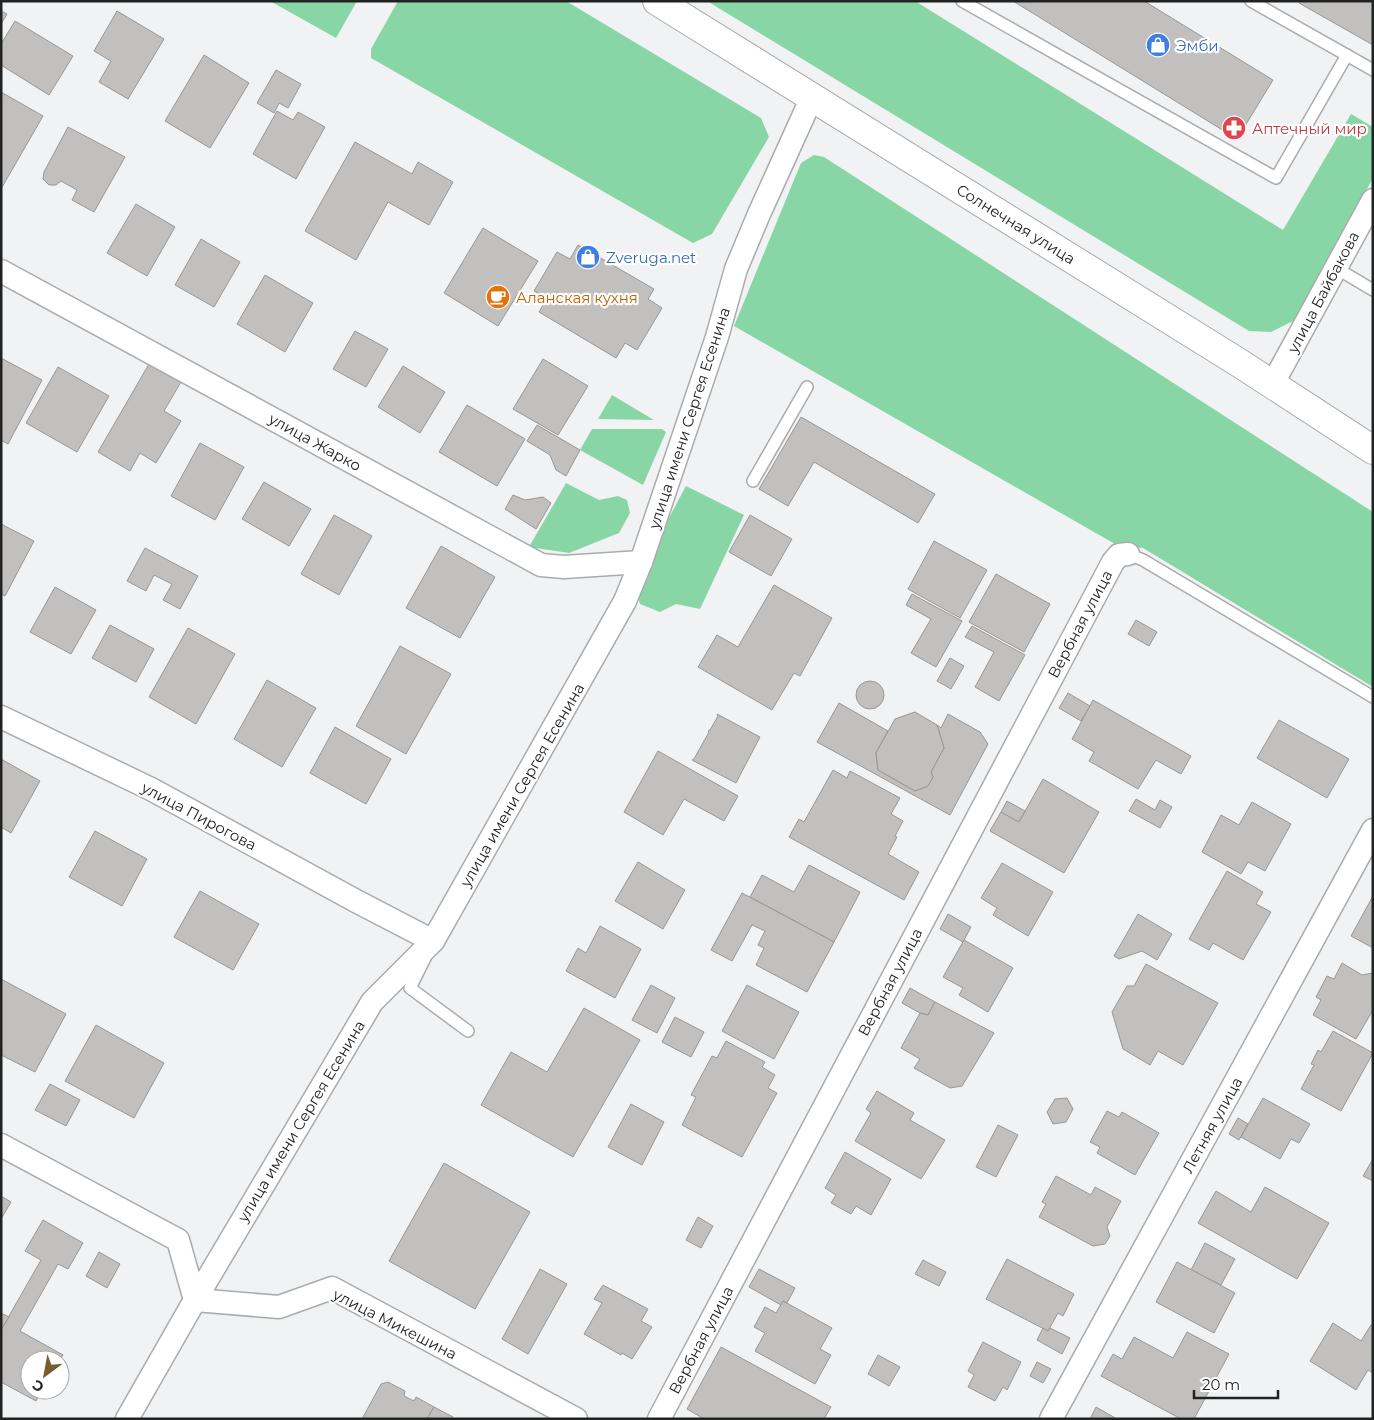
<svg xmlns="http://www.w3.org/2000/svg" width="1374" height="1420" font-family="Montserrat,sans-serif">
<style>
.green{fill:#88d6a5}
.building{fill:#c1c0bf;stroke:#989796}
.lines{fill:none;stroke-linecap:round;stroke-linejoin:round}
.lane-casing{stroke:#aaabac;stroke-width:14}
.street-casing{stroke:#aaabac;stroke-width:25}
.secondary-casing{stroke:#aaabac;stroke-width:30}
.lane{stroke:#fff;stroke-width:11}
.street{stroke:#fff;stroke-width:22}
.secondary{stroke:#fff;stroke-width:28}
.labels{text-anchor:middle;dominant-baseline:central;stroke-width:4.5;stroke-linejoin:round;paint-order:stroke}
.shop-label{font-size:15px;fill:#366cbe;stroke:#fff;text-anchor:start}
.health-label{font-size:15px;fill:#be3a42;stroke:#fff;text-anchor:start}
.street-label{font-size:15px;fill:#212222;stroke:#fff}
.food-label{font-size:15px;fill:#c56008;stroke:#fff;text-anchor:start}
</style>
<rect width="100%" height="100%" fill="#f1f2f3"/>
<g class="green">
<path d="M270 1H357L336 38Z"/>
<path d="M398 1H566L761 118 769 137 712 234 693 243 371 58V49Z"/>
<path d="M707 1H915L1283 230 1351 114 1373 127V178L1295 320 1271 332 1249 331Z"/>
<path d="M814 155 824 157 1373 512V687L1143 548 1115 544 734 326 801 163Z"/>
<path d="M612 395 654 420 598 419Z"/>
<path d="M592 429H662L666 432 643 485 580 450Z"/>
<path d="M566 483 599 500 618 496 627 500 630 513 619 533 569 553 529 547Z"/>
<path d="M686 486 744 515 700 609 676 604 660 612 640 604 634 583Z"/>
</g>
<g class="building">
<path d="M1013 1H1144L1273 80 1237 139Z"/>
<path d="M1300 1H1373V45L1299 3Z"/>
<path d="M1 11 7 14 1 24Z"/>
<path d="M117 11 164 39 128 99 99 82 111 61 94 51Z"/>
<path d="M15 21 73 56 49 95 1 65V44Z"/>
<path d="M204 55 249 83 210 148 165 121Z"/>
<path d="M276 70 301 84 288 108 279 103 274 113 257 103Z"/>
<path d="M1 92 43 116 1 189Z"/>
<path d="M277 111 293 120 298 112 325 127 296 179 253 154Z"/>
<path d="M68 127 125 157 94 212 72 200 77 190 61 181 56 185H49L43 179 44 172Z"/>
<path d="M355 142 412 174 418 162 453 182 429 225 388 202 356 260 305 231Z"/>
<path d="M136 204 175 227 147 276 107 253Z"/>
<path d="M483 228 538 261 498 326 444 293Z"/>
<path d="M201 239 240 262 214 307 175 285Z"/>
<path d="M578 245 654 289 648 299 662 308 637 350 625 343 616 358 539 312 547 298 534 291 557 252 570 259Z"/>
<path d="M265 275 313 303 285 352 237 324Z"/>
<path d="M355 331 388 349 366 387 333 369Z"/>
<path d="M1 358 42 380 8 444 1 440Z"/>
<path d="M543 359 588 386 558 435 513 409Z"/>
<path d="M149 364 181 382 164 411 181 421 156 463 140 453 130 471 98 452Z"/>
<path d="M403 366 445 392 420 433 378 407Z"/>
<path d="M58 367 109 396 77 452 26 423Z"/>
<path d="M467 405 525 439 497 486 439 452Z"/>
<path d="M801 417 935 494 918 523 814 462 788 506 759 489Z"/>
<path d="M537 425 580 450 566 476 556 470 550 455 527 441Z"/>
<path d="M200 443 244 467 215 520 171 496Z"/>
<path d="M264 482 311 509 289 546 242 519Z"/>
<path d="M513 495 525 500 543 497 551 503 536 529 505 509Z"/>
<path d="M334 515 372 536 339 595 301 574Z"/>
<path d="M750 515 792 539 771 576 729 552Z"/>
<path d="M1 524 34 541 5 596 1 594Z"/>
<path d="M934 541 987 570 960 618 908 589Z"/>
<path d="M441 546 495 577 460 638 406 608Z"/>
<path d="M145 548 198 576 180 609 163 600 172 584 154 575 146 591 127 581Z"/>
<path d="M996 574 1050 604 1024 652 969 622Z"/>
<path d="M774 585 832 618 800 676 794 673 772 710 698 667 717 635 738 647Z"/>
<path d="M55 587 96 610 71 654 30 632Z"/>
<path d="M912 594 962 621 936 667 911 653 931 619 906 605Z"/>
<path d="M1136 620 1157 632 1149 646 1128 634Z"/>
<path d="M110 625 154 649 136 682 92 658Z"/>
<path d="M972 626 1025 655 999 701 975 687 994 652 965 637Z"/>
<path d="M188 628 235 654 196 724 149 697Z"/>
<path d="M400 646 451 674 406 754 356 726Z"/>
<path d="M950 658 964 666 951 689 937 681Z"/>
<path d="M267 680 316 708 282 767 234 739Z"/>
<circle cx="870" cy="695" r="14"/>
<path d="M1068 693 1090 706 1081 721 1059 708Z"/>
<path d="M1093 700 1191 756 1181 774 1156 760 1138 789 1089 761 1094 752 1072 739Z"/>
<path d="M839 703 888 731 876 753 878 770 915 791 928 786 933 777 931 772 944 748 937 725 941 728 948 714 980 732 988 744 950 815 817 742Z"/>
<path d="M915 712 937 725 944 748 931 772 933 777 928 786 915 791 878 770 876 753 895 719Z"/>
<path d="M717 714 760 737 736 783 692 760 694 759 709 732 708 731 710 730 718 716Z"/>
<path d="M1279 720 1349 759 1327 798 1257 758Z"/>
<path d="M335 727 391 759 366 804 310 773Z"/>
<path d="M658 751 738 796 724 821 684 799 663 835 624 812Z"/>
<path d="M1 759 40 781 11 833 1 827Z"/>
<path d="M833 770 847 778 850 771 900 798 891 814 903 821 895 836 897 837 888 854 919 872 904 900 789 837 799 819 804 822Z"/>
<path d="M1043 779 1099 812 1064 873 990 831 1001 812 1019 822Z"/>
<path d="M1136 799 1155 810 1160 800 1172 807 1160 828 1129 811Z"/>
<path d="M1007 801 1025 811 1019 822 1001 812Z"/>
<path d="M1252 802 1291 824 1265 871 1248 862 1241 874 1202 852 1221 815 1239 825Z"/>
<path d="M95 831 147 859 122 906 69 877Z"/>
<path d="M638 862 685 890 663 929 615 901Z"/>
<path d="M1002 863 1053 892 1028 936 993 915 997 908 981 898Z"/>
<path d="M809 865 860 892 834 942 750 897 762 875 794 892Z"/>
<path d="M1227 871 1263 892 1256 904 1271 912 1243 960 1213 943 1209 950 1189 939Z"/>
<path d="M200 891 259 924 233 970 174 937Z"/>
<path d="M742 893 834 942 807 992 756 965 764 948 758 945 765 931 752 925 732 961 711 950Z"/>
<path d="M1373 896V948L1351 936Z"/>
<path d="M948 914 971 927 963 942 940 929Z"/>
<path d="M1138 914 1172 934 1157 960 1142 951 1119 959 1114 956Z"/>
<path d="M600 926 641 949 615 998 566 971 578 948 586 953Z"/>
<path d="M964 940 1013 968 988 1012 959 995 963 988 943 977Z"/>
<path d="M1342 963 1362 975 1373 973V1010L1356 1039 1313 1015 1321 1000 1316 997 1327 976 1334 979Z"/>
<path d="M1146 964 1218 1003 1183 1065 1158 1051 1150 1065 1123 1049 1112 1012 1127 986H1134Z"/>
<path d="M1 979 66 1014 35 1072 1 1055Z"/>
<path d="M651 985 675 998 657 1033 632 1020Z"/>
<path d="M747 985 799 1012 774 1059 722 1031Z"/>
<path d="M910 988 935 1002 928 1015 920 1013 902 1003Z"/>
<path d="M935 1002 994 1033 962 1086 950 1088 914 1068 920 1059 901 1048 920 1013 928 1015Z"/>
<path d="M584 1008 640 1040 573 1157 481 1105 511 1052 547 1072Z"/>
<path d="M675 1017 704 1032 691 1057 662 1042Z"/>
<path d="M96 1025 164 1063 134 1118 65 1081Z"/>
<path d="M1333 1031 1373 1053 1341 1111 1301 1089 1314 1065 1311 1064 1318 1050 1321 1052Z"/>
<path d="M726 1041 765 1062 762 1067 775 1075 768 1088 777 1093 742 1157 682 1125 696 1097 691 1095 712 1056 717 1058Z"/>
<path d="M50 1084 80 1100 66 1126 35 1110Z"/>
<path d="M877 1091 914 1113 910 1120 945 1140 921 1179 855 1141 871 1113 866 1109Z"/>
<path d="M1067 1098 1073 1109 1066 1122 1053 1124 1047 1112 1055 1099Z"/>
<path d="M1263 1098 1310 1124 1299 1143 1291 1139 1280 1159 1241 1137Z"/>
<path d="M631 1104 664 1122 642 1165 608 1147Z"/>
<path d="M1107 1111 1119 1117 1122 1112 1159 1133 1135 1175 1097 1153 1100 1147 1090 1142Z"/>
<path d="M1238 1118 1248 1124 1239 1140 1229 1134Z"/>
<path d="M998 1125 1018 1135 996 1177 976 1167Z"/>
<path d="M845 1152 891 1179 871 1215 856 1206 851 1214 831 1203 836 1195 825 1188Z"/>
<path d="M1373 1159V1181L1363 1176Z"/>
<path d="M444 1163 530 1212 475 1309 389 1261Z"/>
<path d="M1056 1176 1091 1195 1095 1187 1121 1201 1107 1227 1110 1236 1105 1244 1093 1246 1039 1217 1046 1204 1042 1202Z"/>
<path d="M1265 1187 1329 1223 1297 1279 1198 1223 1216 1191 1251 1212Z"/>
<path d="M1 1196 11 1202 1 1219Z"/>
<path d="M698 1217 713 1226 701 1248 686 1240Z"/>
<path d="M43 1220 83 1243 68 1269 58 1264 20 1331 63 1355 60 1360H30V1390H43L36 1401 1 1382V1330L41 1260 25 1251Z"/>
<path d="M1205 1243 1235 1259 1221 1285 1191 1270Z"/>
<path d="M99 1252 120 1264 107 1288 86 1276Z"/>
<path d="M1007 1259 1074 1294 1063 1316 1058 1313 1048 1331 986 1299Z"/>
<path d="M923 1260 946 1272 939 1286 915 1274Z"/>
<path d="M1177 1262 1235 1293 1214 1333 1156 1302Z"/>
<path d="M540 1269 567 1284 528 1354 502 1339Z"/>
<path d="M759 1269 795 1288 787 1303 783 1301 781 1305 749 1287Z"/>
<path d="M603 1285 648 1309 641 1321 652 1327 632 1359 622 1353 621 1355 584 1334 602 1303 594 1299Z"/>
<path d="M783 1301 832 1328 820 1349 831 1355 815 1384 755 1351 765 1333 754 1327 765 1307 776 1313Z"/>
<path d="M1 1313 9 1317 1 1330Z"/>
<path d="M1333 1323 1361 1341 1371 1325 1373 1326V1373L1368 1370 1356 1390 1310 1361Z"/>
<path d="M1043 1328 1048 1331 1050 1328 1070 1338 1062 1354 1037 1340Z"/>
<path d="M1187 1332 1229 1354 1194 1419H1181L1101 1376 1113 1354 1122 1359 1134 1337 1173 1358Z"/>
<path d="M983 1342 1021 1362 1007 1390 1003 1387 995 1401 968 1387 974 1375 968 1371Z"/>
<path d="M721 1347 831 1407 824 1419H704L687 1409Z"/>
<path d="M878 1355 900 1367 889 1386 868 1374Z"/>
<path d="M1037 1362 1051 1369 1043 1383 1030 1376Z"/>
<path d="M388 1382 405 1391 404 1396 414 1401 416 1397 434 1407 427 1419H362L381 1384Z"/>
<path d="M434 1407 453 1417 452 1419H427Z"/>
<path d="M1096 1407 1117 1419H1090Z"/>
</g>
<g class="lines">
<g class="lane-casing">
<g id="lane">
<path d="M962 1 1276 178 1347 55"/>
<path d="M1251 1 1373 70"/>
<path d="M1336 268 1373 290"/>
<path d="M753 481 807 387"/>
<path d="M1128 554 1143 560 1373 697"/>
<path d="M425 958 410 988 468 1031"/>
</g>
</g>
<g class="street-casing">
<g id="street">
<path d="M1 271 541 565 564 567 641 562"/>
<path d="M1272 385 1373 200"/>
<path d="M1 717 151 789 356 901 433 941"/>
<path d="M1 1145 178 1240 195 1300"/>
<path d="M195 1300 279 1307 332 1288 576 1419"/>
<path d="M127 1419 195 1300 372 1002 433 941 625 601 641 562 717 337 736 269 759 214 812 97"/>
<path d="M659 1419 1113 562 1119 555 1128 554"/>
<path d="M1051 1419 1373 830"/>
</g>
</g>
<g class="secondary-casing">
<path id="secondary" d="M657 1 1241 364 1373 450"/>
</g>
<use href="#lane" class="lane"/>
<use href="#street" class="street"/>
<use href="#secondary" class="secondary"/>
</g>
<defs>
<g id="shop-disc" transform="scale(1.25)"><circle r="9.5" fill="#3f7fe0" stroke="#fff"/><path d="M-5-2.5h2.3a2.7 3.5 0 0 1 5.4 0H5L5.5 6h-11ZM-1.5-2.5h3a1.5 2.3 0 0 0-3 0Z" fill="#fff"/></g>
<g id="pharmacy-disc" transform="scale(1.25)"><circle r="9.5" fill="#e0444e" stroke="#fff"/><path d="M-2-6h4v4h4v4h-4v4h-4v-4h-4v-4h4Z" fill="#fff"/></g>
<g id="cafe-disc" transform="scale(1.25)"><circle r="9.5" fill="#e8710a" stroke="#fff"/><path d="M-5.5-4.5H6V0H3Q3 3.5 0 3.5H-2.5Q-5.5 3.5-5.5 0ZM3-3.2v2h1.7v-2ZM-6 4.5H4V6H-6Z" fill="#fff"/></g>
</defs>
<g fill-rule="evenodd">
<use href="#shop-disc" x="1158" y="45"/>
<use href="#pharmacy-disc" x="1234" y="128"/>
<use href="#shop-disc" x="588" y="257"/>
<use href="#cafe-disc" x="498" y="297"/>
</g>
<g class="labels">
<g class="shop-label">
<text x="1176" y="45">Эмби</text>
<text x="606" y="257">Zveruga.net</text>
</g>
<g class="health-label">
<text x="1252" y="128">Аптечный мир</text>
</g>
<g class="street-label">
<text transform="translate(1016 224) rotate(32)">Солнечная улица</text>
<text transform="translate(1323 292) rotate(-62)">улица Байбакова</text>
<text transform="translate(689 418) rotate(-72)">улица имени Сергея Есенина</text>
<text transform="translate(315 442) rotate(29)">улица Жарко</text>
<text transform="translate(1080 624) rotate(-62)">Вербная улица</text>
<text transform="translate(522 785) rotate(-60)">улица имени Сергея Есенина</text>
<text transform="translate(199 816) rotate(28)">улица Пирогова</text>
<text transform="translate(890 982) rotate(-62)">Вербная улица</text>
<text transform="translate(301 1121) rotate(-59)">улица имени Сергея Есенина</text>
<text transform="translate(1212 1125) rotate(-61)">Летняя улица</text>
<text transform="translate(395 1324) rotate(27)">улица Микешина</text>
<text transform="translate(701 1340) rotate(-62)">Вербная улица</text>
</g>
<g class="food-label">
<text x="516" y="297">Аланская кухня</text>
</g>
</g>
<rect width="1374" height="1420" fill="none" stroke="#212222" stroke-width="5"/>
<g transform="translate(45 1375) rotate(212)"><circle r="24" fill="#ffffff" stroke="#a6a7a7"/>
<path d="M0-4L9 19L0 12L-9 19Z" fill="#785e2f"/>
<text y="-8" font-size="14" font-weight="bold" text-anchor="middle" fill="#212222">С</text>
</g>
<path d="M1194 1390v8h84v-8" fill="none" stroke="#212222" stroke-width="2.5"/>
<text x="1202" y="1390" font-size="15" fill="#212222" stroke="#ffffff" stroke-width="4" paint-order="stroke">20 m</text>
</svg>
